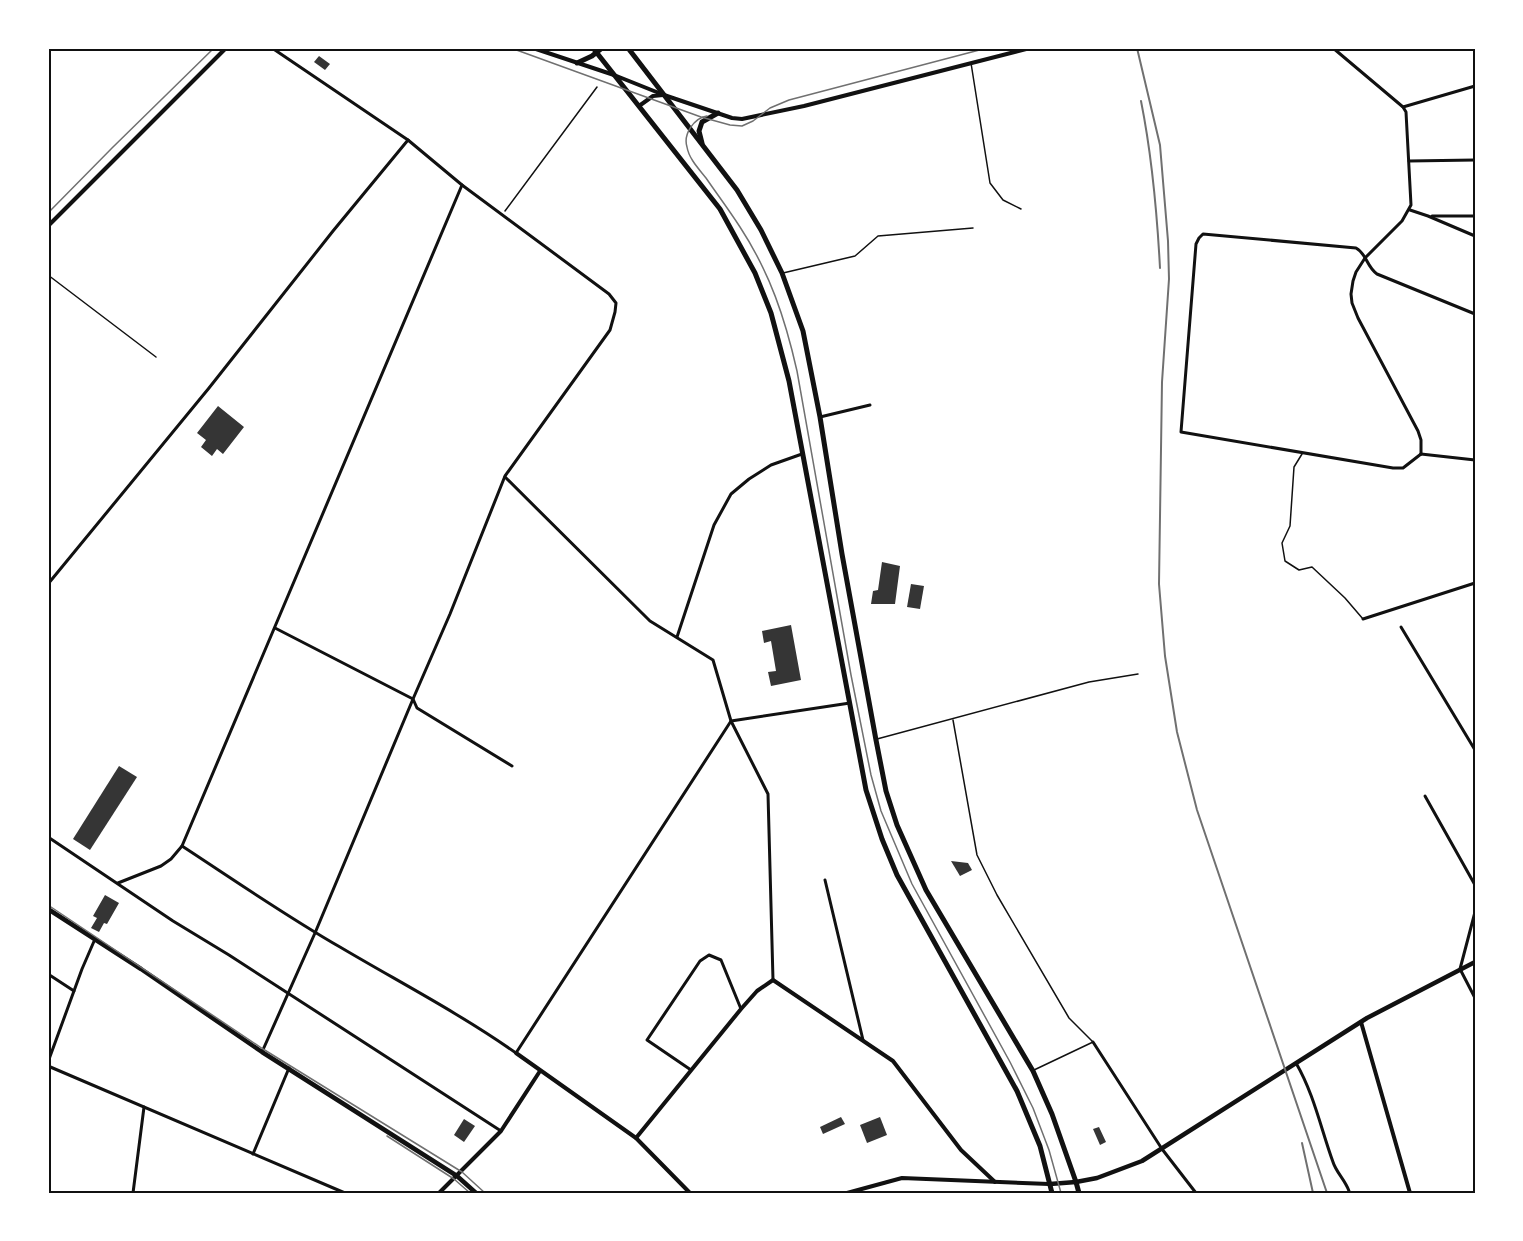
<svg xmlns="http://www.w3.org/2000/svg" width="1523" height="1241" font-family="Arial,sans-serif">
<style>
.building{fill:#353535}
.lines{fill:none;stroke-linecap:round;stroke-linejoin:round}
.path{stroke:#111;stroke-width:1.5}
.service{stroke:#111;stroke-width:1.5}
.minor{stroke:#111;stroke-width:3}
.tertiary{stroke:#111;stroke-width:4}
.secondary{stroke:#111;stroke-width:4.5}
.primary{stroke:#111;stroke-width:5}
.tram{stroke:#707070;stroke-width:1.5}
.rail{stroke:#707070;stroke-width:2}
.neatline{fill:none;stroke:#111;stroke-width:2}
</style>
<rect width="100%" height="100%" fill="#fff"/>
<g class="building">
<path d="M319 56 330 64 325 70 314 62Z"/>
<path d="M218 406 244 427 223 454 217 449 212 456 201 447 206 440 197 433Z"/>
<path d="M882 562 900 566 895 604H871L873 591 878 590Z"/>
<path d="M911 584 924 586 920 609 907 607Z"/>
<path d="M791 625 801 680 771 686 768 672 776 671 771 641 764 643 762 631Z"/>
<path d="M119 766 137 777 90 850 73 839Z"/>
<path d="M951 861 968 863 972 870 960 876Z"/>
<path d="M105 895 119 903 107 924 104 923 99 932 91 928 97 918 93 916Z"/>
<path d="M841 1117 845 1124 823 1134 820 1127Z"/>
<path d="M880 1117 887 1135 867 1143 860 1125Z"/>
<path d="M464 1119 475 1126 464 1142 454 1135Z"/>
<path d="M1099 1127 1106 1142 1100 1145 1093 1129Z"/>
</g>
<g class="lines">
<path class="path" d="M505 211 597 87"/>
<g class="service">
<path d="M971 63 990 183 1003 200 1021 209"/>
<path d="M783 273 855 256 878 236 973 228"/>
<path d="M48 275 156 357"/>
<path d="M1302 454 1294 467 1290 526 1282 543 1285 561 1299 570 1312 567 1345 598 1363 619"/>
<path d="M953 720 977 855 997 895 1069 1018 1093 1042 1034 1070"/>
<path d="M877 739 1089 682 1138 674"/>
</g>
<g class="minor">
<path d="M1333 48 1403 107 1406 112 1411 205 1402 221 1365 258 1356 272 1353 281 1351 294 1352 303 1358 318 1418 431 1421 440V454"/>
<path d="M1403 107 1475 86"/>
<path d="M1409 161 1475 160"/>
<path d="M1410 210 1428 216 1475 236"/>
<path d="M1432 216H1475"/>
<path d="M820 417 870 405"/>
<path d="M1421 454 1403 468H1393L1181 432 1196 244 1199 238 1203 234 1356 248C1367 254 1366 266 1377 274L1475 314"/>
<path d="M1421 454 1475 460"/>
<path d="M505 477 650 621 713 660 731 721 768 794 773 980"/>
<path d="M48 584 209 388 333 231 408 140"/>
<path d="M1363 619 1475 583"/>
<path d="M1401 627 1475 750"/>
<path d="M275 628 413 699 417 708 512 766"/>
<path d="M677 637 714 525 731 494 749 479 771 465 802 454"/>
<path d="M1425 796 1475 885"/>
<path d="M48 837 173 921 229 955 501 1131"/>
<path d="M182 846C234 880 286 916 340 947 399 982 459 1013 516 1053L731 721 850 703"/>
<path d="M825 880 863 1040"/>
<path d="M118 883 161 866 171 859 182 846 462 185"/>
<path d="M1475 912 1460 969 1475 998"/>
<path d="M48 974 74 991"/>
<path d="M1093 1042 1162 1149 1196 1193"/>
<path d="M262 1052 315 933 413 699 450 614 505 476 610 330 615 312 616 303 609 294 462 185 408 140 272 48"/>
<path d="M48 1062 82 969 95 939"/>
<path d="M1296 1063C1314 1094 1321 1129 1333 1162 1336 1172 1345 1180 1349 1191"/>
<path d="M48 1066 345 1193"/>
<path d="M691 1070 647 1040 700 961 709 955 721 960 741 1009"/>
<path d="M253 1154 289 1068"/>
<path d="M133 1193 144 1107"/>
</g>
<g class="tertiary">
<path d="M533 48 614 75 664 95 732 118 742 119 804 106 1030 48"/>
<path d="M639 106 653 96 663 95"/>
<path d="M48 226 226 48"/>
<path d="M1361 1022 1410 1193"/>
<path d="M516 1053 636 1138 690 1193"/>
<path d="M636 1138 741 1009 757 991 773 980 893 1061 961 1150 995 1182"/>
<path d="M439 1193 501 1131 540 1071"/>
<path d="M847 1193 902 1178 1049 1184"/>
</g>
<g class="secondary">
<path d="M48 909 141 969 262 1052 457 1176 476 1193"/>
<path d="M1050 1184 1076 1182 1097 1178 1142 1161 1367 1018 1475 962"/>
</g>
<g class="primary">
<path d="M593 48 720 209 755 273 771 313 789 381 866 790 882 839 897 875 1017 1091 1040 1146 1052 1193"/>
<path d="M628 48 737 190 761 230 782 273 803 331 820 417 842 554 876 740 886 791 897 825 926 890 1033 1071 1052 1114 1076 1182 1079 1193"/>
<path d="M577 63 592 56 602 48"/>
<path d="M702 143 699 131 702 122 718 113"/>
</g>
<g class="tram">
<path d="M511 48 701 117 730 125 742 126 753 121 770 108 789 100 987 48"/>
<path d="M707 116C694 118 683 134 687 147 689 159 699 169 706 178 717 194 729 210 740 227 770 273 785 318 797 371L851 675 871 775 881 811 912 884 1010 1062 1033 1108 1049 1150 1061 1193"/>
<path d="M48 213 112 148 214 48"/>
<path d="M48 905 263 1049 462 1172 485 1193"/>
<path d="M387 1136 454 1179 470 1193"/>
</g>
<g class="rail">
<path d="M1137 48 1160 145 1168 241 1169 279 1162 382 1159 584 1165 656 1177 732 1197 810 1327 1193"/>
<path d="M1141 101C1152 156 1157 212 1160 268"/>
<path d="M1302 1143 1313 1193"/>
</g>
</g>
<rect width="1523" height="1241" fill="none" stroke="#ffffff" stroke-width="99"/>
<rect x="50" y="50" width="1424" height="1142" class="neatline"/>
</svg>
